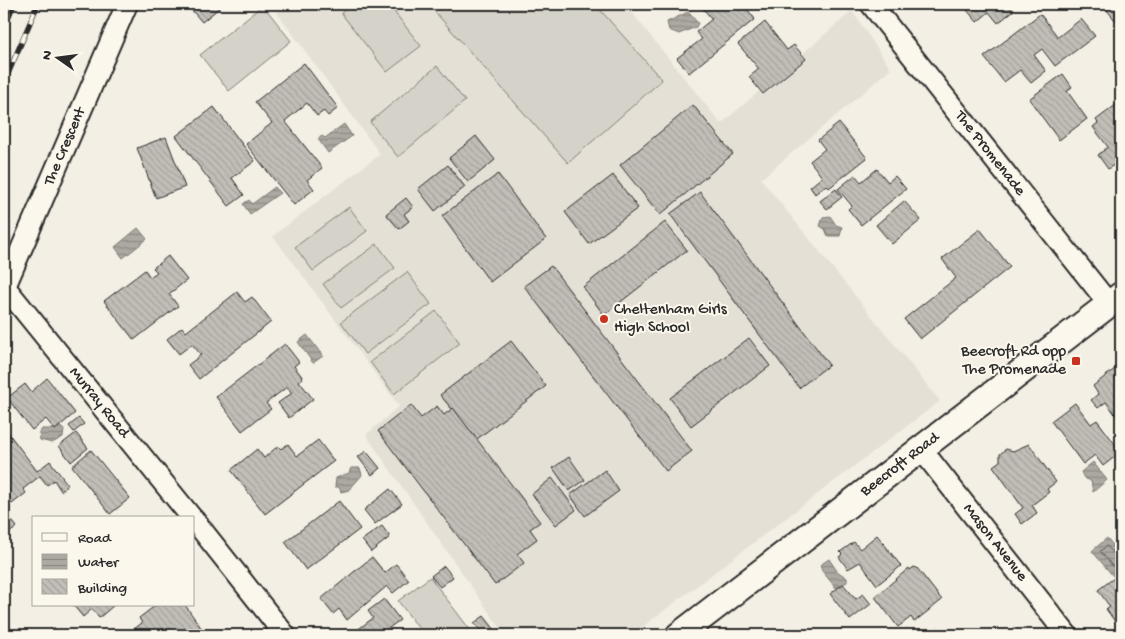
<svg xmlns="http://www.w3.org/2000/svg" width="1125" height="639" font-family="'Gochi Hand',sans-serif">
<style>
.built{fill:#e4e0d6}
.garden{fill:#d5d2c9;stroke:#807e7a}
.water{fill:url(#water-rules);stroke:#787772}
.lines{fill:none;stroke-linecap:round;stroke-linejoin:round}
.shore{stroke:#5f5d5b;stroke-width:1}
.building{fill:url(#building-back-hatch);stroke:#2b2b2b}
.minor-casing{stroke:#2b2b2b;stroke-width:24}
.major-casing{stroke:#2b2b2b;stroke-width:29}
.minor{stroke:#fbf7ec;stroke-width:20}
.major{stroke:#fbf7ec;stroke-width:25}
.rail-casing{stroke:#2b2b2b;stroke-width:5.5}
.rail{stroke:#fbf7ec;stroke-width:4;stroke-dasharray:11;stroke-linecap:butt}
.poi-dot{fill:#c8321e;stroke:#fbf7ec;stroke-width:2}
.labels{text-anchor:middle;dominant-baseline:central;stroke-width:4;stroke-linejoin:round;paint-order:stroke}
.street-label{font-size:16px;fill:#2b2b2b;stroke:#fbf7ec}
.poi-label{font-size:16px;fill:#2b2b2b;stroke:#fbf7ec;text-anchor:start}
</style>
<defs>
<pattern id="water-rules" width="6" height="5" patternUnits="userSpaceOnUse" patternTransform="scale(1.25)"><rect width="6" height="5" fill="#aca9a2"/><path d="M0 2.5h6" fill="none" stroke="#8c8a84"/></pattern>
<pattern id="building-back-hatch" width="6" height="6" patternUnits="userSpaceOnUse" patternTransform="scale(1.25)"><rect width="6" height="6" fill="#c0beb6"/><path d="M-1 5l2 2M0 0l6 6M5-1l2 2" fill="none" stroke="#a5a39d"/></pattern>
</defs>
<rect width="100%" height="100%" fill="#f3efe4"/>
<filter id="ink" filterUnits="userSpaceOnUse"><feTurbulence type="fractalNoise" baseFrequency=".02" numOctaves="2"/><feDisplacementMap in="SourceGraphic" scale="10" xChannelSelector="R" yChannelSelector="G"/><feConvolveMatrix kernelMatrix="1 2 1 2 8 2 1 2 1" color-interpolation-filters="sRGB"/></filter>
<g filter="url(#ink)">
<path class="built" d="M271 4H625L721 124 852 11 891 69 761 179 940 401 632 635H505L366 435 399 406 273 236 380 154Z"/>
<g class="garden">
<path d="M353 4H388L421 46 387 72 341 13Z"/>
<path d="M428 4H595L662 80 568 163Z"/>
<path d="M263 5 291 41 229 91 200 55Z"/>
<path d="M437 66 465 101 398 157 370 122Z"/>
<path d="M349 207 367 231 313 271 295 247Z"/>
<path d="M377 244 395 268 341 308 323 284Z"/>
<path d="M407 272 431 304 365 354 341 322Z"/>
<path d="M436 311 460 343 394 394 370 362Z"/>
<path d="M430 577 474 635H424L398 601Z"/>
</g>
<g class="water">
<path d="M688 12 698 23 696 27 679 34 669 30 667 22Z"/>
<path d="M344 124 352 136 328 153 318 139 322 136 325 138Z"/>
<path d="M275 187 280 193 250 214 243 204 249 200 252 204Z"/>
<path d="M830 216 836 225 842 227 840 236H828L825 229 820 226 823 217Z"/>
<path d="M138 228 147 239 123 258 115 247Z"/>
<path d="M307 335 323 356 313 363 298 342Z"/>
<path d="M58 425 64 430 63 437 52 443 40 440 39 434 42 429H51Z"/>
<path d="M1093 462 1107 480 1093 492 1091 481 1084 478 1081 472Z"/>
<path d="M351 468H360L362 475 349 490 341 492 339 487H335L336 478 349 473Z"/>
<path d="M1107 538 1121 555V569L1113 576 1092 551Z"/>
<path d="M829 559 837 571 847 578V582L836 588 822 571 820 565Z"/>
</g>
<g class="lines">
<path class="shore" d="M1121 558 1116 556 1107 546 1100 551 1113 567 1121 566"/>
</g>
<g class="building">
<path d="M193 4H224L202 22 189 7Z"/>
<path d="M699 4H743L755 19 689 73 677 58 702 39 696 32 712 19Z"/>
<path d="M975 4H1007L1013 11 998 23 989 12 977 22 967 10Z"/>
<path d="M1102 4H1121V15L1115 20Z"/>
<path d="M1040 14 1058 37 1081 19 1095 36 1055 66 1042 49 1034 55 1046 71 1031 83 1020 70 1004 82 984 57Z"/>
<path d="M765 22 787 50 794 45 806 59 763 94 749 77 759 69 738 44Z"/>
<path d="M304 63 338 108 328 116 324 111 317 116 307 103 285 121 322 168 307 180 314 189 294 205 246 144 272 123 255 102Z"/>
<path d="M1063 74 1072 87 1067 91 1087 119 1059 140 1029 99Z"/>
<path d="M1121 101V167L1118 162 1108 169 1098 155 1108 147 1093 127 1098 123 1096 120Z"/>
<path d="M693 105 733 154 660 215 620 165Z"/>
<path d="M214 107 255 161 232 178 244 195 229 206 176 136Z"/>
<path d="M839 123 867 158 829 188 826 185 815 194 810 187 822 177 810 161 825 149 818 140Z"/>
<path d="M476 136 495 160 468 182 449 158Z"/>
<path d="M166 137 185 187 156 198 137 148Z"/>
<path d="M448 165 465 187 435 211 418 189Z"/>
<path d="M877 169 888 182 895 176 906 189 861 225 848 209 852 206 838 189 855 175 861 182Z"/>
<path d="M498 174 546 239 490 282 442 216Z"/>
<path d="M613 175 638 208 589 244 565 212Z"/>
<path d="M836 189 842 197 827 209 820 201Z"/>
<path d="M700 192 829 365 799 388 670 214Z"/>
<path d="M406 198 413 207 404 214 409 221 399 229 386 214Z"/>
<path d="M904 201 921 220 892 244 876 225Z"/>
<path d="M665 222 687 250 604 315 583 287Z"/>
<path d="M980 229 1010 267 920 339 904 319 956 278 942 259Z"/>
<path d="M168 256 187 280 169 294 178 306 134 340 104 301 145 270 150 277 157 272 153 268Z"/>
<path d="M551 266 692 451 666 471 524 286Z"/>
<path d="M237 292 245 302 252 297 271 322 199 379 188 365 201 355 192 344 179 354 167 339 182 327 186 332Z"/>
<path d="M749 338 770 366 691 426 670 398Z"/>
<path d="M511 341 546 386 477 439 440 395Z"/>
<path d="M285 344 299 362 294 366 303 378 299 381 313 399 289 418 278 403 292 393 287 387 266 403 271 409 242 431 216 397Z"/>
<path d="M1121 364V422L1106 402 1098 408 1091 400 1098 394 1093 386Z"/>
<path d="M47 378 75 413 55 430 46 419 32 430 7 398 25 384 31 392Z"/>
<path d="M1075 403 1091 424 1097 420 1121 452 1103 466 1095 455 1083 464 1051 421Z"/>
<path d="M411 405 421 418 437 406 444 415 453 408 540 522 530 529 537 539 517 554 524 563 495 585 378 431Z"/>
<path d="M79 418 84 424 74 432 69 426Z"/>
<path d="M6 430 37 471 50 461 68 485 61 491 54 480 47 485 40 476 23 489 26 493 12 504 4 494V432Z"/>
<path d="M76 433 88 448 71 462 59 446Z"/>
<path d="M318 440 334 461 265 514 231 470 257 449 264 458 278 446 281 449 288 444 297 456Z"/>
<path d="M1029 444 1056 482 1047 489 1049 492 1032 505 1037 513 1022 524 1015 514 1023 508 993 466 1000 461V454L1006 449 1013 451Z"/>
<path d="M91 450 130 498 110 514 72 466Z"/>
<path d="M366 451 380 468 372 475 358 457Z"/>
<path d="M569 457 585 480 569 491 553 468Z"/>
<path d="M605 470 619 491 585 516 570 495Z"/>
<path d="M552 478 576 510 556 525 532 494Z"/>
<path d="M390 489 402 504 375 524 364 510Z"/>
<path d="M339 501 360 529 306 570 285 542Z"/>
<path d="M5 512 17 527 4 537V513Z"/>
<path d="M382 526 390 537 371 552 362 540Z"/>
<path d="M877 535 901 566 877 585 860 562 848 569 839 557 842 554 840 552 854 542 860 549Z"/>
<path d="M372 557 385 573 396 564 409 580 393 593 387 586 347 620 339 609 333 614 321 599Z"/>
<path d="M444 566 453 577 440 587 431 576Z"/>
<path d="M914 567 917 568 942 600 914 622 911 617 898 627 875 597 909 568 910 570Z"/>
<path d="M1118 575 1121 579V630L1106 609 1110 607 1098 590Z"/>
<path d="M843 584 856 599 863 594 871 604 850 620 830 594Z"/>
<path d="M384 599 400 620 379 635H360L356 631 373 618 368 611Z"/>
<path d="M73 605H114L99 618 92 609 83 617Z"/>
<path d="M156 605H185L202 629 194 635H126L142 623 139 618Z"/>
<path d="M484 616 499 635H484L474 623Z"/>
<path d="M937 628 952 630 951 635H936Z"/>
</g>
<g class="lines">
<g class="minor-casing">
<g id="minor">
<path id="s1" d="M871 4 1109 304"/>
<path id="s2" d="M5 287 192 518"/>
<path id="s3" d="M4 289 127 4"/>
<path id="s4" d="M922 450 1067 635"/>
<path d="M194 520 285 635"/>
</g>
</g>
<g class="major-casing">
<g id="major">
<path id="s5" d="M679 635 1121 295"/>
</g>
</g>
<use href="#minor" class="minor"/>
<use href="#major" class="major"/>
<g class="rail-casing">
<g id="rail">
<path d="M4 27 14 4"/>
<path d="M4 83 38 4"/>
</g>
</g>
<use href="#rail" class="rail"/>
</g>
</g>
<g class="poi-dot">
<circle cx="604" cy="319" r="5"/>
<rect x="1071" y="356" width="10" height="10" rx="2.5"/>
</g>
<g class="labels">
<g class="street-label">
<text stroke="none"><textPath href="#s3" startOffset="155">The Crescent</textPath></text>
<text stroke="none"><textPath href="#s1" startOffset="191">The Promenade</textPath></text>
<text stroke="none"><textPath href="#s2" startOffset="149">Murray Road</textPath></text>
<text stroke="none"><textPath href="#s5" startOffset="279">Beecroft Road</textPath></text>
<text stroke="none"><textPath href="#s4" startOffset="118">Mason Avenue</textPath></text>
</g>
<g class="poi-label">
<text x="614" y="310">Cheltenham Girls<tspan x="614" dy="18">High School</tspan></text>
<text x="1066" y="352" text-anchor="end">Beecroft Rd opp<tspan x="1066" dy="18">The Promenade</tspan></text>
</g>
</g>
<rect width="1125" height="639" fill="none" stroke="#fbf7ec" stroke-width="20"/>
<rect x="10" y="10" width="1105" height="619" fill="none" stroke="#2b2b2b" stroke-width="2" filter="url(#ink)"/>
<rect x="32" y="516" width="162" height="90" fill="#fbf7ec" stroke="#a8a59f"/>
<rect x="42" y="533" width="25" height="8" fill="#fbf7ec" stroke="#a8a59f"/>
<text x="78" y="542" font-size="15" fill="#2b2b2b">Road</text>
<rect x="42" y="554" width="25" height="15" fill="url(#water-rules)" stroke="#a8a59f"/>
<text x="78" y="566" font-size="15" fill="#2b2b2b">Water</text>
<rect x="42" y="579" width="25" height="15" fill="url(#building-back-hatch)" stroke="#a8a59f"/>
<text x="78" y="592" font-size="15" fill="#2b2b2b">Building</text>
<g transform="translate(58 58) rotate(284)" stroke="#fbf7ec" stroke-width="4" paint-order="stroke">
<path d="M0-4L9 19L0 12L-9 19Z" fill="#2b2b2b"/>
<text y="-8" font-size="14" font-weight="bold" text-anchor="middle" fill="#2b2b2b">N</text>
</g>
</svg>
